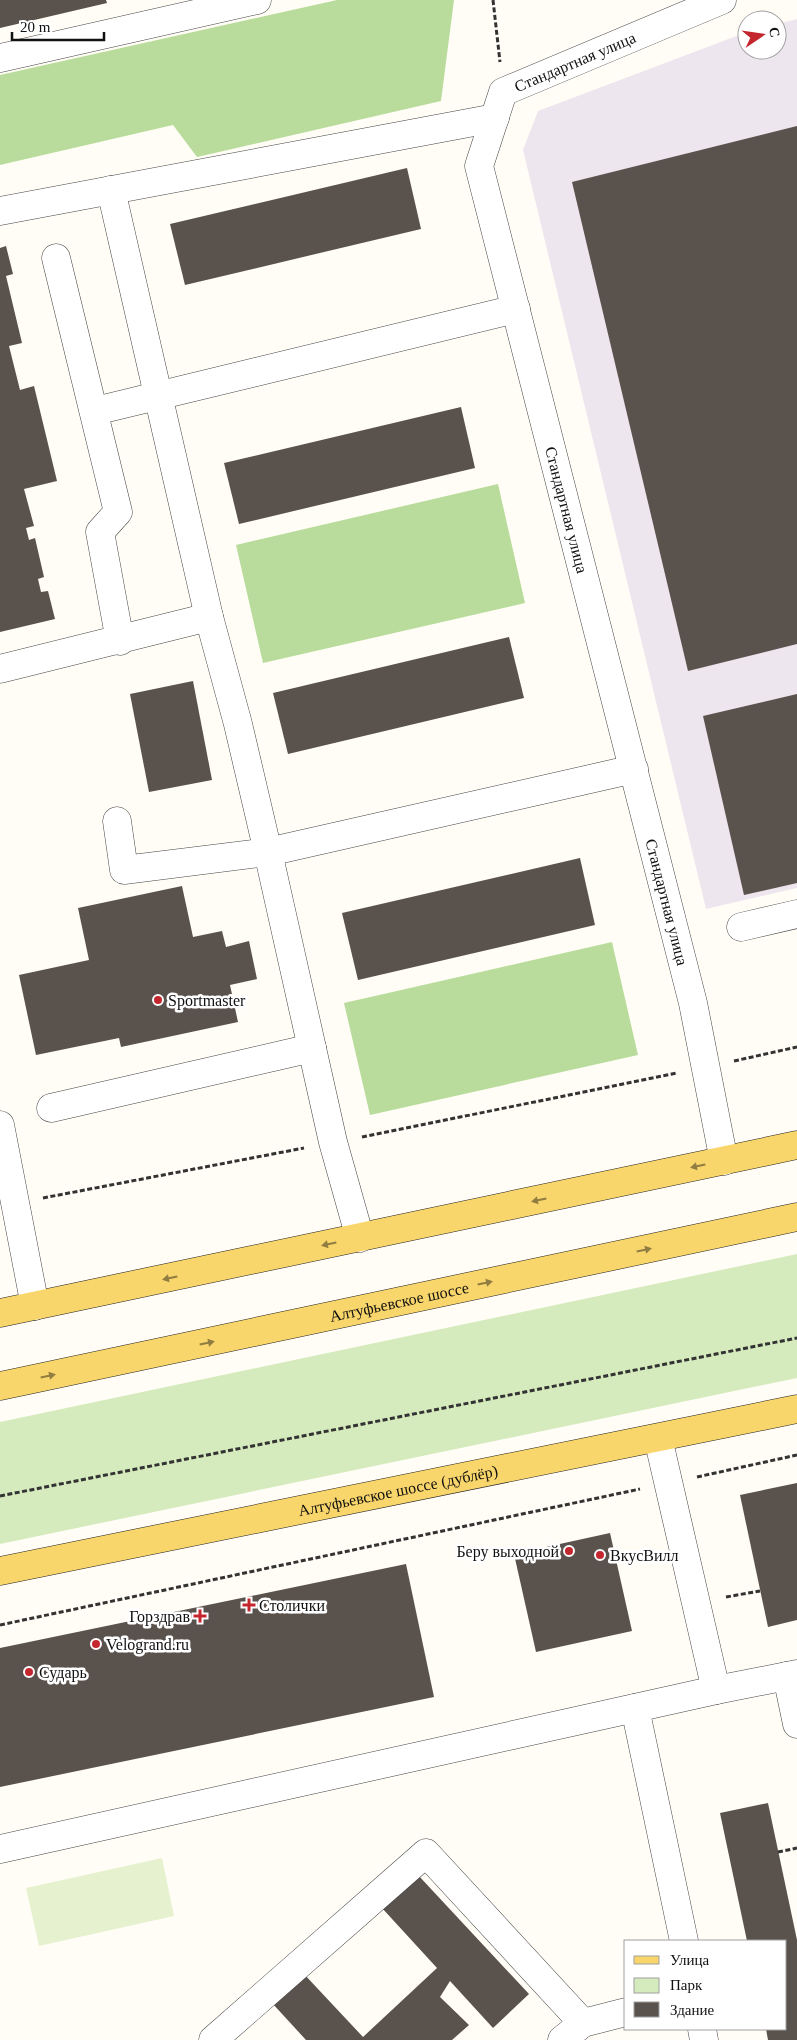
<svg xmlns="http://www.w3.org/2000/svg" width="797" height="2040" font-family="Georgia,serif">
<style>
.industrial{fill:#eee6ef}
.green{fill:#d5ebbd}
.forest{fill:#b9dc9c}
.pitch{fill:#e6f2cf}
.building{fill:#5a524d}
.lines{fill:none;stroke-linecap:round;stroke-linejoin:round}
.minor-casing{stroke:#444;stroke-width:29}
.major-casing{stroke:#222;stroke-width:29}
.path{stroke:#333;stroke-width:3;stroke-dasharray:5 2.5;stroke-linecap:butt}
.minor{stroke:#fff;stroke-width:28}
.major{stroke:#f9d66b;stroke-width:28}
.oneway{fill:#917d42}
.poi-dot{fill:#c4262e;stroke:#fff;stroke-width:2}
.labels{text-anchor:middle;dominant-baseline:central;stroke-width:5;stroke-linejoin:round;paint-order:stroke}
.street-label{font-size:16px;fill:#111;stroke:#fff}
.poi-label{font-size:16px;fill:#111;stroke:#fff;text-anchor:start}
</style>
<rect width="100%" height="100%" fill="#fffdf5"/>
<path class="industrial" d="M797 19V888L706 909 523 150 538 111 747 32V50H777V24Z"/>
<path class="green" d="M797 1254V1378L0 1544V1422Z"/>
<g class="forest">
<path d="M337 0H454L441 101 197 157 173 125 0 165V75Z"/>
<path d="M498 484 525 603 263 663 236 545Z"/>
<path d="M612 942 638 1055 370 1115 344 1003Z"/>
</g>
<path class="pitch" d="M162 1858 174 1916 39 1946 26 1888Z"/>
<g class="building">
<path d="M0 0H106L107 3 0 28Z"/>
<path d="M797 126V644L688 671 572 182Z"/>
<path d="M407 168 421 229 185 285 170 224Z"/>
<path d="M6 246 13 274 6 276 22 343 9 346 20 390 34 386 57 481 24 489 34 526 26 528 29 540 35 538 44 577 38 579 41 592 48 591 55 619 0 632V248Z"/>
<path d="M461 407 475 468 239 524 224 463Z"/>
<path d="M509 637 524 698 288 754 273 693Z"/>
<path d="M193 681 212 780 149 792 130 694Z"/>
<path d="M797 694V883L744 895 703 716Z"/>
<path d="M580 858 595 925 358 980 342 913Z"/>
<path d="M182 886 193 937 222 931 226 947 249 941 257 979 230 985 238 1022 121 1047 119 1038 36 1055 19 975 89 960 78 908Z"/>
<path d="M797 1483V1620L768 1627 740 1495Z"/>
<path d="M610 1533 632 1631 536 1652 514 1554Z"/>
<path d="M406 1564 434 1697 0 1787V1648Z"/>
<path d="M768 1803 797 1940V2040H768L766 2029H786V1941H747L720 1813Z"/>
<path d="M418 1875 529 1994 493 2028 450 1981 440 1997 469 2025 452 2040H306L272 2003 303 1973 363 2037 437 1968 382 1908Z"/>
</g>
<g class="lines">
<g class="minor-casing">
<g id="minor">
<path id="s1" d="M722 0 503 92 479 166 693 1003 724 1161"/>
<path d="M0 58 257 0"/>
<path d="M111 190 209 617 238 724 268 852 333 1142 360 1238"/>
<path d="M0 211 495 118"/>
<path d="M56 258 118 512 100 532 120 641"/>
<path d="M95 411 516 309"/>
<path d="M0 669 209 617"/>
<path d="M117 821 124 870 268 852 634 769"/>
<path d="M741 927 797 914"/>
<path d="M51 1108 312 1048"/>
<path d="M0 1125 35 1306"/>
<path d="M658 1438 716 1690 797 1674"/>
<path d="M787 1676 797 1724"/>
<path d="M0 1849 635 1708"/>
<path d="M684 1941 635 1708 716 1690"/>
<path d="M702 2029 704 2040"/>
<path d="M213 2040 426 1853 583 2023"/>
<path d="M562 2040 583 2023 626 2012"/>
</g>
</g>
<g class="major-casing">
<g id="major">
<path d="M0 1313 797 1145"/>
<path id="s2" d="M0 1386 797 1217"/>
<path id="s3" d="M0 1571 797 1409"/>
</g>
</g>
<g class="path">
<path d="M493 0 500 62"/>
<path d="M734 1061 797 1047"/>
<path d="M362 1137 677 1073"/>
<path d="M43 1198 304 1148"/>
<path d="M697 1477 797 1455"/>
<path d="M0 1496 797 1338"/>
<path d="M726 1597 760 1591"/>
<path d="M0 1625 640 1489"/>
<path d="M778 1852 797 1848"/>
</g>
<use href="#minor" class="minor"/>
<use href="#major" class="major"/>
</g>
<defs><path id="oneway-solid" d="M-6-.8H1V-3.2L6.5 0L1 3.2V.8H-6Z" transform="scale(1.25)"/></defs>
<g class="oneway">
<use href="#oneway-solid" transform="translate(698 1166) rotate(168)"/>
<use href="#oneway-solid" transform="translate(539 1200) rotate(168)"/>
<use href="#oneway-solid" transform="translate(329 1244) rotate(168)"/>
<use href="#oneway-solid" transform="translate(644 1250) rotate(-12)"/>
<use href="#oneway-solid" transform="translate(170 1278) rotate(168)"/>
<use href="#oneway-solid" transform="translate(485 1283) rotate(-12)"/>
<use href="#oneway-solid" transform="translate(207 1343) rotate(-12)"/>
<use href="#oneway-solid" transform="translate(48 1376) rotate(-12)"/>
</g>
<g class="poi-dot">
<circle cx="158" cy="1000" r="5"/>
<circle cx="569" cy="1551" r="5"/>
<circle cx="600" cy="1555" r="5"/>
<path d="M246.5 1597.5h5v5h5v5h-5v5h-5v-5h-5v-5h5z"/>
<path d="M197.5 1608.5h5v5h5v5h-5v5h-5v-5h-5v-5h5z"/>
<circle cx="96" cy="1644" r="5"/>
<circle cx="29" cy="1672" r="5"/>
</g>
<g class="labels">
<g class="street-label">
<text transform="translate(575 62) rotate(-23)">Стандартная улица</text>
<text stroke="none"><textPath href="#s1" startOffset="670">Стандартная улица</textPath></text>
<text stroke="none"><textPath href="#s1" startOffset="1075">Стандартная улица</textPath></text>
<text stroke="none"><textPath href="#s2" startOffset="408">Алтуфьевское шоссе</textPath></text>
<text stroke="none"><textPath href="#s3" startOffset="406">Алтуфьевское шоссе (дублёр)</textPath></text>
</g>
<g class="poi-label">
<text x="168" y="1000">Sportmaster</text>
<text x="559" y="1551" text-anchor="end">Беру выходной</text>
<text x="610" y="1555">ВкусВилл</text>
<text x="259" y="1605">Столички</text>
<text x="190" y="1616" text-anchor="end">Горздрав</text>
<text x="106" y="1644">Velogrand.ru</text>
<text x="39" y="1672">Сударь</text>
</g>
</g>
<rect x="624" y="1940" width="162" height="90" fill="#ffffff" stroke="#a0a0a0"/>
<rect x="634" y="1956" width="25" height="8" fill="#f9d66b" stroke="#a0a0a0"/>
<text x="670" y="1965" font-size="15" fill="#111111">Улица</text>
<rect x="634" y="1978" width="25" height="15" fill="#d5ebbd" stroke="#a0a0a0"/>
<text x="670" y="1990" font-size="15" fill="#111111">Парк</text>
<rect x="634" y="2002" width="25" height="15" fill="#5a524d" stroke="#a0a0a0"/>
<text x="670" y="2015" font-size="15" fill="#111111">Здание</text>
<g transform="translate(762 35) rotate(77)"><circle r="24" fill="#ffffff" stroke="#a0a0a0"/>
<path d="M0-4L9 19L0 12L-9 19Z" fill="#c4262e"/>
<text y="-8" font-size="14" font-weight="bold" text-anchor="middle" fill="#111111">С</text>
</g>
<path d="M12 32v8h92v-8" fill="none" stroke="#111111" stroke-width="2.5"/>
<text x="20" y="32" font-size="15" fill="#111111" stroke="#ffffff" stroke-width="4" paint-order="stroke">20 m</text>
</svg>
